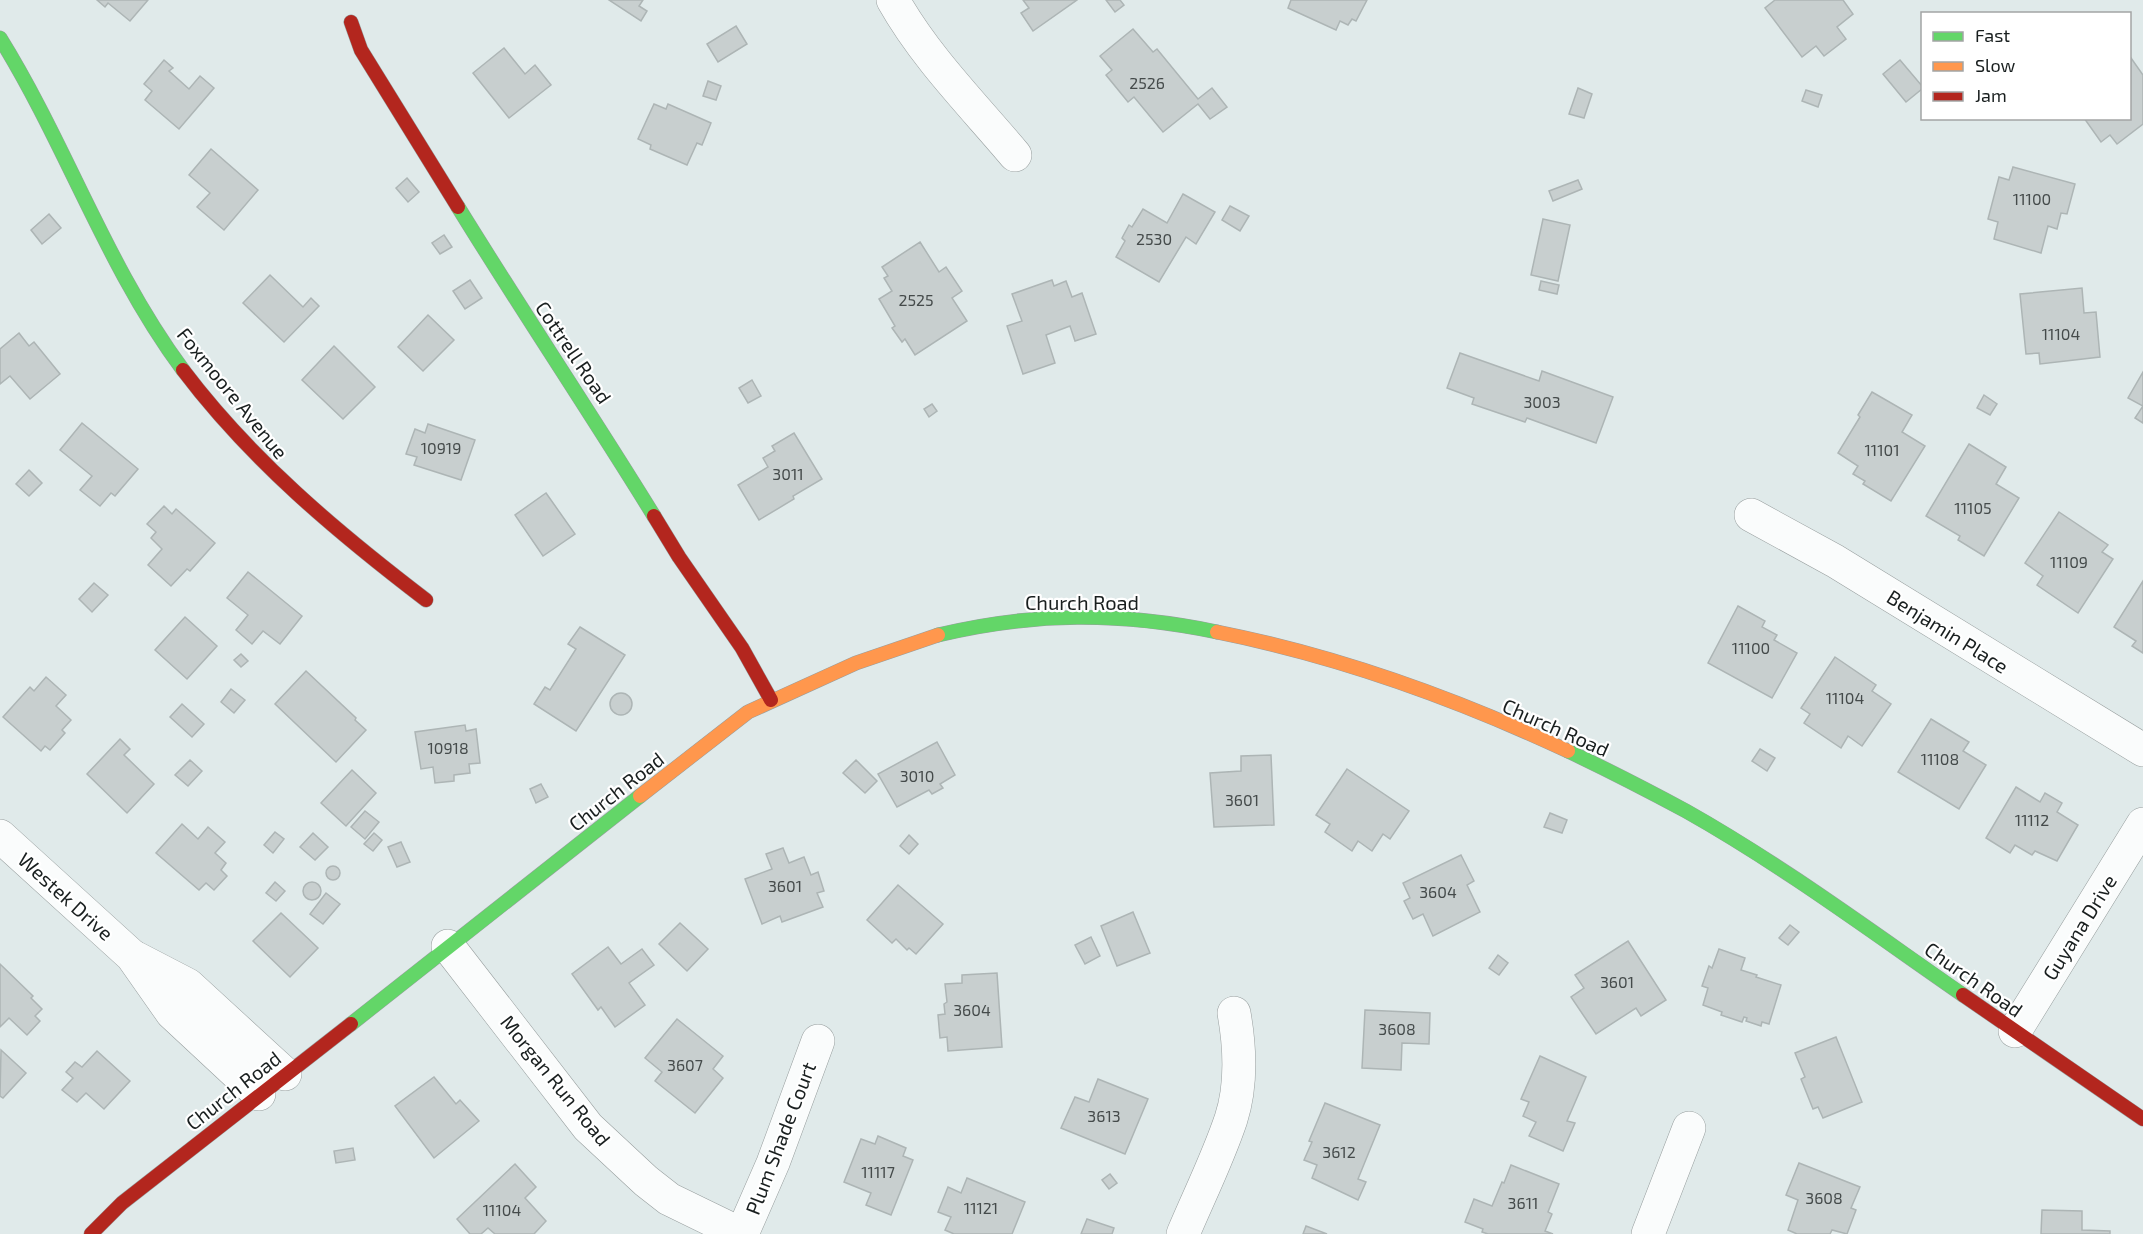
<svg xmlns="http://www.w3.org/2000/svg" width="2143" height="1234" font-family="'Exo 2',sans-serif">
<style>
.building{fill:#c8cfcf;stroke:#adb5b5;stroke-width:1.5}
.lines{fill:none;stroke-linecap:round;stroke-linejoin:round}
.street-casing{stroke:#979e9e;stroke-width:34}
.fast-casing{stroke:#979e9e;stroke-width:15}
.slow-casing{stroke:#979e9e;stroke-width:15}
.jam-casing{stroke:#979e9e;stroke-width:15}
.street{stroke:#fafcfc;stroke-width:33}
.fast{stroke:#63d668;stroke-width:14}
.slow{stroke:#ff974d;stroke-width:14}
.jam{stroke:#b3261e;stroke-width:14}
.labels{text-anchor:middle;dominant-baseline:central;stroke-width:4.5;stroke-linejoin:round;paint-order:stroke}
.number-label{font-size:16px;fill:#454b4b}
.street-label{font-size:20px;fill:#191f1f;stroke:#fff}
</style>
<rect width="100%" height="100%" fill="#e0eaea"/>
<g class="building">
<path d="M97 0H148L130 21 108 3 105 7Z"/>
<path d="M609 0H643L639 6 647 11 641 21Z"/>
<path d="M1023 0H1077L1033 31 1021 13 1029 8Z"/>
<path d="M1106 0H1120L1124 5 1115 12Z"/>
<path d="M1291 0H1367L1356 21 1352 19 1348 25 1340 21 1336 30 1288 8Z"/>
<path d="M1775 0H1843L1853 14 1837 27 1846 39 1824 56 1816 46 1802 57 1765 8Z"/>
<path d="M736 26 747 44 718 62 707 44Z"/>
<path d="M1133 29 1153 52 1157 49 1198 99 1212 88 1227 107 1210 119 1198 104 1163 132 1134 97 1128 102 1106 75 1112 70 1100 56Z"/>
<path d="M504 48 525 74 535 65 551 85 509 118 473 73Z"/>
<path d="M2131 58 2143 75V124L2117 144 2110 135 2101 142 2084 118H2130Z"/>
<path d="M164 60 173 68 169 71 189 89 200 76 214 88 179 129 145 100 152 91 144 84Z"/>
<path d="M1900 60 1922 86V89L1906 102 1883 74Z"/>
<path d="M708 81 721 86 716 100 703 96Z"/>
<path d="M1578 88 1592 94 1584 118 1569 114Z"/>
<path d="M1806 90 1822 95 1818 107 1802 101Z"/>
<path d="M654 104 666 109 668 104 711 123 702 145 697 143 687 165 650 149 651 145 638 139Z"/>
<path d="M211 149 258 190 224 230 197 207 210 193 189 175Z"/>
<path d="M2013 167 2075 184 2067 214 2061 213 2057 229 2048 226 2041 253 1994 239 1998 222 1988 219 1999 177 2009 180Z"/>
<path d="M407 178 419 192 408 202 396 188Z"/>
<path d="M1578 180 1582 189 1553 201 1549 191Z"/>
<path d="M1183 194 1215 212 1196 244 1186 237 1159 282 1116 257 1125 241 1122 238 1129 225 1132 227 1143 209 1167 223Z"/>
<path d="M1230 206 1249 216 1240 231 1222 220Z"/>
<path d="M49 214 61 228 42 244 31 230Z"/>
<path d="M1543 219 1570 225 1558 281 1531 275Z"/>
<path d="M444 235 452 247 440 254 432 243Z"/>
<path d="M920 242 939 272 946 267 962 291 952 298 967 321 915 355 905 339 902 342 892 328 895 326 879 299 892 291 884 278 888 276 882 267Z"/>
<path d="M270 275 303 307 311 298 319 306 284 342 243 303Z"/>
<path d="M470 280 482 298 465 309 453 291Z"/>
<path d="M1052 280 1054 286 1066 281 1072 297 1082 293 1096 334 1075 341 1070 326 1046 335 1055 363 1023 374 1007 326 1022 321 1012 294Z"/>
<path d="M1541 281 1559 285 1557 294 1539 290Z"/>
<path d="M2082 288 2084 313 2096 312 2100 357 2040 364 2039 353 2026 354 2020 294Z"/>
<path d="M428 315 454 340 423 371 398 347Z"/>
<path d="M19 333 29 346 34 342 60 374 30 399 10 376 0 384V349Z"/>
<path d="M334 346 375 387 343 419 302 380Z"/>
<path d="M1460 353 1539 381 1542 371 1613 397 1596 443 1527 418 1525 422 1472 404 1474 398 1447 388Z"/>
<path d="M2143 372V423L2135 418 2143 406 2128 398Z"/>
<path d="M752 380 761 396 748 403 739 388Z"/>
<path d="M1872 392 1912 415 1902 432 1925 446 1891 501 1863 484 1865 481 1853 474 1858 466 1838 453 1860 417 1858 415Z"/>
<path d="M1984 395 1997 404 1990 415 1977 408Z"/>
<path d="M932 404 937 411 929 417 924 409Z"/>
<path d="M82 423 138 469 115 496 111 493 100 506 80 490 92 476 60 450Z"/>
<path d="M428 424 475 440 461 480 414 465 417 457 406 454 415 429 425 433Z"/>
<path d="M794 433 822 479 793 496 794 499 759 520 738 485 768 467 763 458 775 451 772 446Z"/>
<path d="M1969 444 2006 467 1996 484 2019 498 1984 556 1958 540 1960 536 1926 516Z"/>
<path d="M29 470 42 483 29 496 16 484Z"/>
<path d="M546 493 575 534 543 556 515 515Z"/>
<path d="M164 506 172 514 176 509 215 543 190 571 187 569 171 586 148 565 162 549 151 538 156 532 147 524Z"/>
<path d="M2059 512 2108 545 2102 552 2113 559 2078 613 2037 585 2043 576 2025 563Z"/>
<path d="M248 572 302 616 280 644 263 631 252 644 236 630 248 615 227 598Z"/>
<path d="M2143 581V653L2132 646 2136 641 2114 627Z"/>
<path d="M94 583 108 595 92 612 79 599Z"/>
<path d="M1738 606 1765 621 1762 627 1777 635 1774 640 1797 653 1772 698 1708 663Z"/>
<path d="M185 617 217 646 187 679 155 650Z"/>
<path d="M580 627 625 655 576 731 534 704 545 687 550 690 576 649 568 644Z"/>
<path d="M241 654 248 661 241 667 234 660Z"/>
<path d="M1835 657 1876 685 1872 691 1891 704 1862 746 1848 736 1841 748 1804 723 1810 714 1801 708Z"/>
<path d="M306 671 356 718 355 720 366 730 336 762 275 704Z"/>
<path d="M46 677 66 695 56 706 71 720 62 730 65 733 50 750 45 746 41 751 3 717 30 687 34 691Z"/>
<path d="M231 689 245 700 234 713 221 702Z"/>
<circle cx="621" cy="704" r="11"/>
<path d="M182 704 204 724 192 737 170 717Z"/>
<path d="M1931 719 1969 742 1963 751 1986 765 1959 809 1898 772Z"/>
<path d="M465 725 466 731 476 729 480 763 469 764 470 773 454 775V781L435 783 433 767 421 769 415 732Z"/>
<path d="M120 739 130 749 124 755 154 784 127 813 87 774Z"/>
<path d="M937 742 955 775 940 784 943 788 932 794 929 790 897 807 878 774Z"/>
<path d="M1760 749 1775 758 1767 771 1752 761Z"/>
<path d="M1271 755 1274 825 1214 827 1210 773 1241 771V756Z"/>
<path d="M190 760 202 771 188 786 175 775Z"/>
<path d="M856 760 877 781 865 793 843 773Z"/>
<path d="M1347 769 1409 811 1390 839 1383 834 1372 851 1358 841 1352 851 1325 832 1330 824 1316 815Z"/>
<path d="M352 770 376 793 346 826 321 803Z"/>
<path d="M541 784 548 797 536 803 530 789Z"/>
<path d="M2016 787 2040 802 2045 793 2062 803 2057 812 2078 825 2057 861 2035 851 2032 855 2015 845 2010 853 1986 838Z"/>
<path d="M365 811 379 822 365 839 351 827Z"/>
<path d="M1550 813 1567 820 1562 833 1544 827Z"/>
<path d="M182 824 198 839 208 827 225 842 215 853 226 863 221 870 227 876 214 890 206 883 199 890 156 853Z"/>
<path d="M275 832 284 839 273 853 264 845Z"/>
<path d="M313 833 328 847 315 860 300 847Z"/>
<path d="M374 833 382 840 373 851 364 844Z"/>
<path d="M909 835 918 844 909 854 900 846Z"/>
<path d="M401 842 410 862 397 867 388 847Z"/>
<path d="M783 848 789 863 804 857 811 875 818 872 824 891 817 893 823 907 782 922 780 916 762 924 745 879 772 869 766 854Z"/>
<path d="M1461 855 1474 881 1467 885 1480 912 1433 936 1423 914 1413 919 1404 901 1410 898 1403 883Z"/>
<circle cx="333" cy="873" r="7"/>
<circle cx="312" cy="891" r="9"/>
<path d="M275 882 285 891 276 901 266 893Z"/>
<path d="M898 885 943 924 916 954 909 948 907 950 896 939 892 943 867 920Z"/>
<path d="M326 893 340 904 323 924 310 914Z"/>
<path d="M1133 912 1150 953 1117 966 1101 926Z"/>
<path d="M281 913 318 948 290 977 253 941Z"/>
<path d="M680 923 708 949 687 971 659 944Z"/>
<path d="M1790 925 1799 932 1788 945 1779 938Z"/>
<path d="M1091 937 1100 956 1085 964 1075 945Z"/>
<path d="M1628 941 1666 1000 1641 1016 1636 1008 1596 1034 1571 997 1584 988 1575 975Z"/>
<path d="M608 947 621 964 642 949 654 965 629 983 645 1005 615 1027 601 1007 598 1010 572 974Z"/>
<path d="M1719 949 1745 958 1741 970 1757 975 1756 977 1781 985 1769 1024 1762 1022 1761 1026 1746 1021 1747 1018 1744 1017 1742 1022 1721 1015 1722 1012 1703 1005 1708 988 1702 986 1709 966 1712 968Z"/>
<path d="M1498 955 1508 963 1499 975 1489 968Z"/>
<path d="M0 964 33 996 31 998 42 1009 35 1016 40 1021 27 1035 9 1018 0 1027Z"/>
<path d="M997 973 1002 1047 948 1051 947 1037 940 1038 938 1015 945 1014 944 1004 947 1002 945 984 962 983V975Z"/>
<path d="M1365 1010 1430 1013 1429 1044 1402 1043 1401 1070 1362 1068Z"/>
<path d="M677 1019 723 1056 713 1069 723 1078 695 1113 655 1081 662 1072 645 1058Z"/>
<path d="M1836 1037 1862 1102 1823 1118 1818 1107 1813 1109 1801 1079 1805 1077 1795 1053Z"/>
<path d="M1 1050 26 1073 3 1098 0 1096Z"/>
<path d="M97 1051 130 1081 104 1109 86 1093 77 1102 62 1090 73 1078 66 1072 75 1062 82 1067Z"/>
<path d="M1540 1056 1586 1077 1567 1121 1575 1123 1563 1151 1529 1136 1536 1122 1523 1116 1529 1102 1521 1099Z"/>
<path d="M434 1077 456 1104 460 1100 479 1121 434 1158 395 1106Z"/>
<path d="M1098 1079 1148 1099 1125 1154 1061 1128 1075 1097 1089 1102Z"/>
<path d="M1325 1103 1380 1125 1358 1179 1366 1182 1358 1200 1312 1178 1317 1165 1304 1160 1312 1142 1309 1141Z"/>
<path d="M878 1136 906 1148 903 1156 913 1160 891 1215 866 1205 871 1193 844 1182 861 1139 875 1144Z"/>
<path d="M353 1148 355 1160 336 1163 334 1151Z"/>
<path d="M1799 1163 1860 1187 1851 1208 1856 1210 1847 1234 1832 1230 1830 1234H1797L1788 1230 1798 1200 1786 1195Z"/>
<path d="M515 1164 536 1187 525 1198 546 1221 534 1234H495L488 1228 481 1234H470L457 1219Z"/>
<path d="M1511 1165 1559 1184 1548 1212 1552 1214 1545 1231 1553 1234H1488L1482 1232 1483 1229 1465 1222 1474 1199 1492 1206 1502 1182 1504 1183Z"/>
<path d="M1110 1174 1117 1183 1109 1189 1102 1180Z"/>
<path d="M967 1178 1025 1202 1012 1234H954L945 1230 951 1217 938 1212 948 1187 961 1193Z"/>
<path d="M2042 1210 2082 1211V1230L2110 1231V1234H2041Z"/>
<path d="M1087 1219 1114 1228 1112 1234H1081Z"/>
<path d="M1306 1226 1327 1234H1303Z"/>
</g>
<g class="lines">
<g class="street-casing">
<g id="street">
<path d="M893 0C925 57 973 105 1015 155"/>
<path d="M1751 515 1835 561 2143 750"/>
<path d="M0 836 132 956 172 1013 259 1094"/>
<path d="M448 946 588 1127 646 1181 669 1199 741 1234"/>
<path d="M136 958 188 985 285 1074"/>
<path d="M2015 1031 2143 824"/>
<path d="M742 1234 773 1163 818 1041"/>
<path d="M1183 1234C1199 1196 1218 1158 1231 1119 1242 1085 1240 1047 1234 1013"/>
<path d="M1648 1234 1689 1128"/>
</g>
</g>
<g class="fast-casing">
<g id="fast">
<path d="M0 38C67 146 107 268 183 370"/>
<path d="M458 207C522 311 590 412 654 516"/>
<path d="M938 635C1034 612 1120 612 1217 632"/>
<path d="M1568 751C1608 770 1647 790 1686 811 1782 865 1872 932 1963 995"/>
<path d="M351 1024 640 796"/>
</g>
</g>
<g class="slow-casing">
<g id="slow">
<path d="M1217 632C1337 656 1457 699 1568 751"/>
<path d="M640 796 748 712 856 663 938 635"/>
</g>
</g>
<g class="jam-casing">
<g id="jam">
<path d="M351 22 361 50 458 207"/>
<path d="M183 370C251 460 337 532 426 600"/>
<path d="M654 516 679 557 742 648 771 700"/>
<path d="M1963 995 2143 1119"/>
<path d="M91 1234 122 1203 351 1024"/>
</g>
</g>
<use href="#street" class="street"/>
<use href="#fast" class="fast"/>
<use href="#slow" class="slow"/>
<use href="#jam" class="jam"/>
</g>
<g class="labels">
<g class="number-label">
<text x="1147" y="82">2526</text>
<text x="2032" y="198">11100</text>
<text x="1154" y="238">2530</text>
<text x="916" y="299">2525</text>
<text x="2061" y="333">11104</text>
<text x="1542" y="401">3003</text>
<text x="441" y="447">10919</text>
<text x="1882" y="449">11101</text>
<text x="788" y="473">3011</text>
<text x="1973" y="507">11105</text>
<text x="2069" y="561">11109</text>
<text x="1751" y="647">11100</text>
<text x="1845" y="697">11104</text>
<text x="448" y="747">10918</text>
<text x="1940" y="758">11108</text>
<text x="917" y="775">3010</text>
<text x="1242" y="799">3601</text>
<text x="2032" y="819">11112</text>
<text x="785" y="885">3601</text>
<text x="1438" y="891">3604</text>
<text x="1617" y="981">3601</text>
<text x="972" y="1009">3604</text>
<text x="1397" y="1028">3608</text>
<text x="685" y="1064">3607</text>
<text x="1104" y="1115">3613</text>
<text x="1339" y="1151">3612</text>
<text x="878" y="1171">11117</text>
<text x="1824" y="1197">3608</text>
<text x="1523" y="1202">3611</text>
<text x="981" y="1207">11121</text>
<text x="502" y="1209">11104</text>
</g>
<g class="street-label">
<text transform="translate(574 352) rotate(56)">Cottrell Road</text>
<text transform="translate(233 393) rotate(51)">Foxmoore Avenue</text>
<text x="1082" y="602">Church Road</text>
<text transform="translate(1948 631) rotate(32)">Benjamin Place</text>
<text transform="translate(1556 727) rotate(24)">Church Road</text>
<text transform="translate(616 791) rotate(-38)">Church Road</text>
<text transform="translate(66 896) rotate(42)">Westek Drive</text>
<text transform="translate(2079 927) rotate(-58)">Guyana Drive</text>
<text transform="translate(1974 979) rotate(35)">Church Road</text>
<text transform="translate(556 1080) rotate(51)">Morgan Run Road</text>
<text transform="translate(233 1090) rotate(-38)">Church Road</text>
<text transform="translate(780 1138) rotate(-69)">Plum Shade Court</text>
</g>
</g>
<rect x="1921" y="12" width="210" height="108" fill="#ffffff" stroke="#a3a5a5" stroke-width="1.5"/>
<rect x="1933" y="32" width="30" height="9" fill="#63d668" stroke="#a3a5a5" stroke-width="1.5"/>
<text x="1975" y="42" font-size="18" fill="#191f1f">Fast</text>
<rect x="1933" y="62" width="30" height="9" fill="#ff974d" stroke="#a3a5a5" stroke-width="1.5"/>
<text x="1975" y="72" font-size="18" fill="#191f1f">Slow</text>
<rect x="1933" y="92" width="30" height="9" fill="#b3261e" stroke="#a3a5a5" stroke-width="1.5"/>
<text x="1975" y="102" font-size="18" fill="#191f1f">Jam</text>
</svg>
